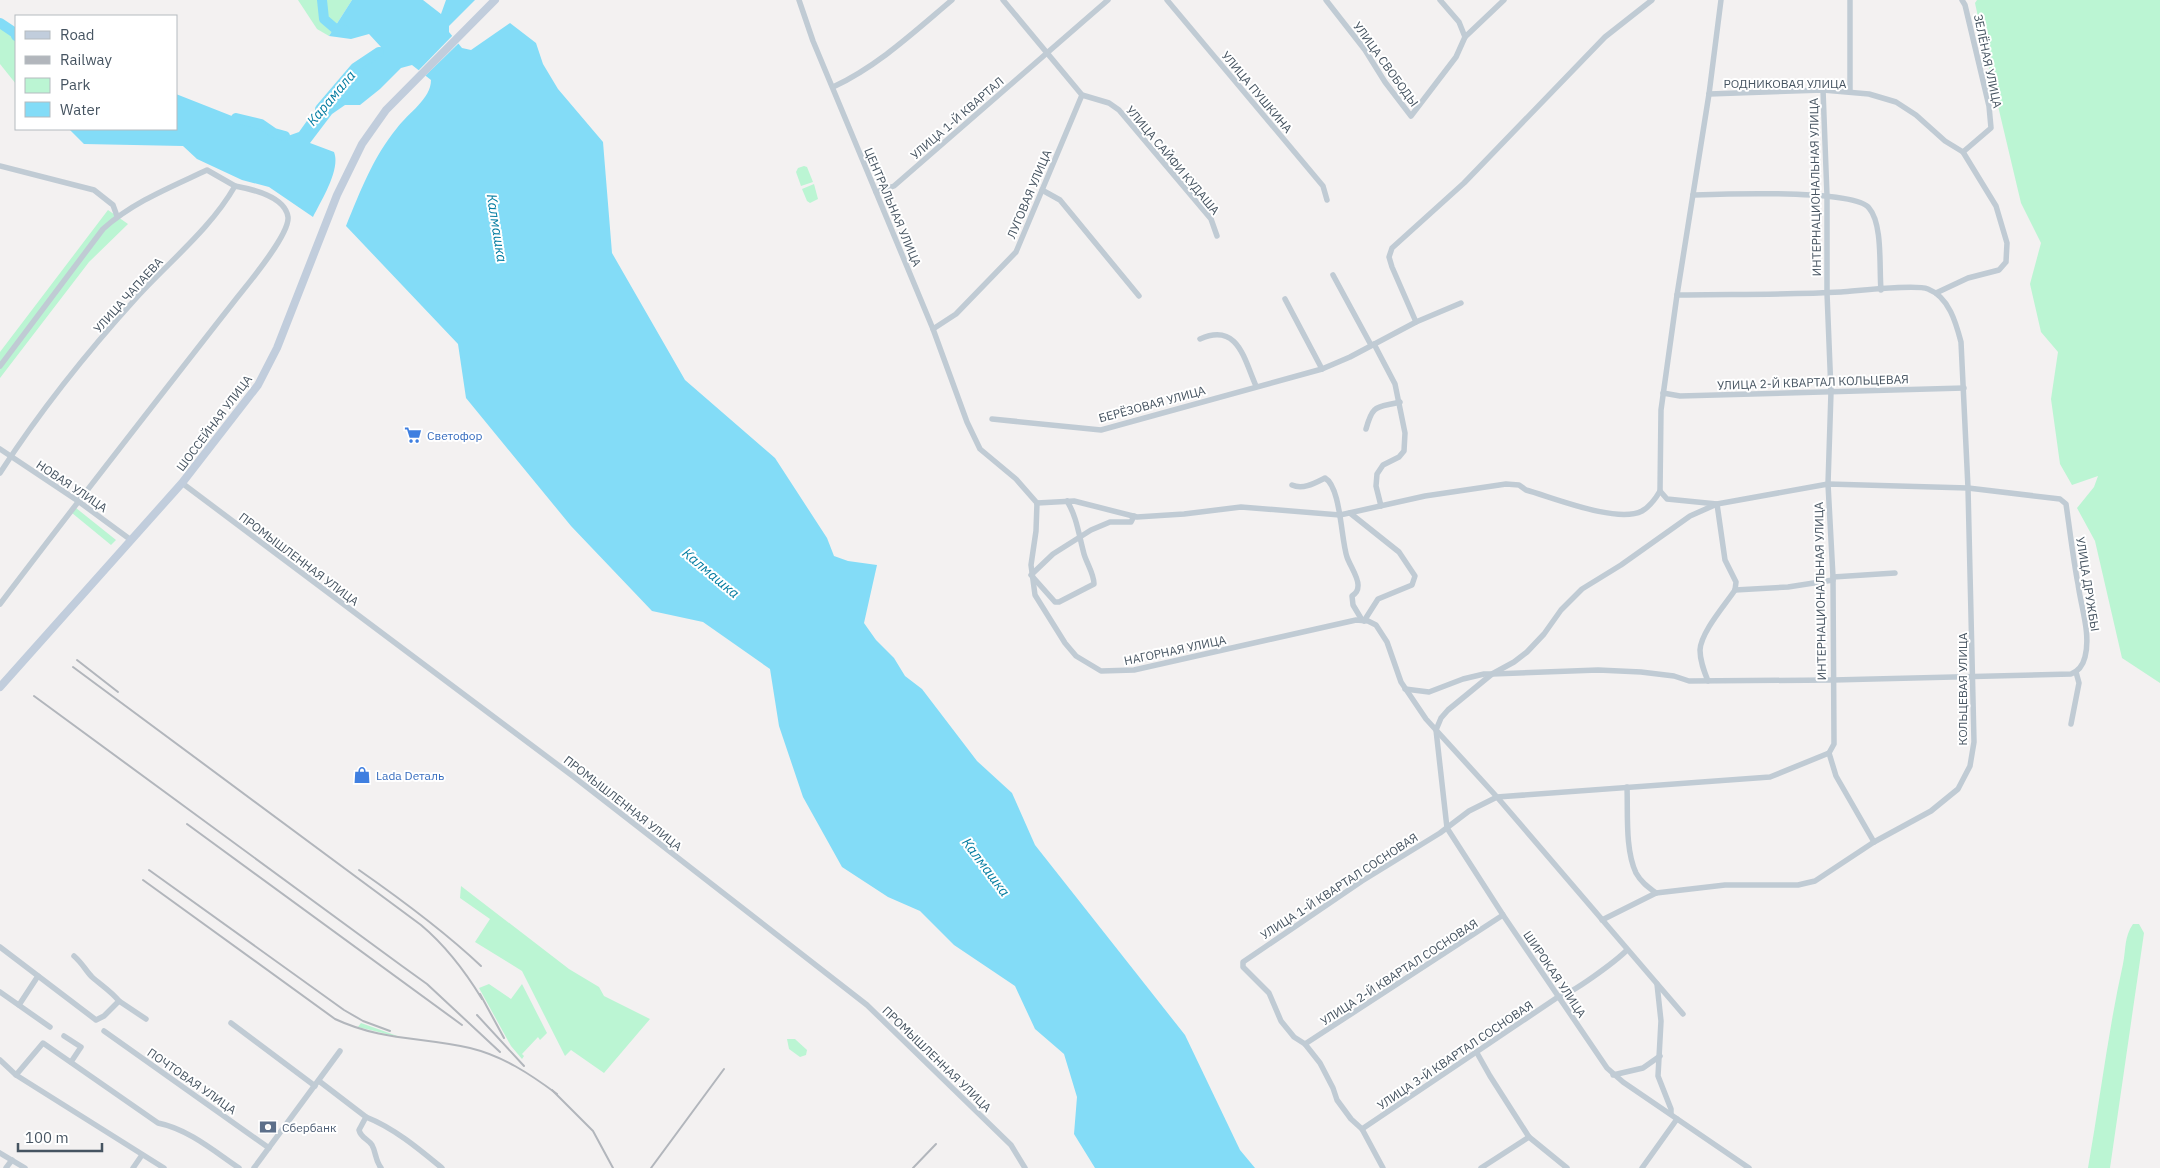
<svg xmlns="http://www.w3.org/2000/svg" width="2160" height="1168" font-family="'IBM Plex Sans',sans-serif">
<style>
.green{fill:#bbf5d3}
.water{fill:#83dcf7}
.pier{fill:#f3f1f1}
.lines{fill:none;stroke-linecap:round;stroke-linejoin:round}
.river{stroke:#83dcf7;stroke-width:10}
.minor{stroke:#c0cbd4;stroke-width:5.5}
.secondary{stroke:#c1cddc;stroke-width:8}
.rail{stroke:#b2b6bc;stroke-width:2}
.labels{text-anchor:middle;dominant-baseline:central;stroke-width:4;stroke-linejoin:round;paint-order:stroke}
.street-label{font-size:12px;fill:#465461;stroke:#fff}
.shop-label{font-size:12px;fill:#366cbe;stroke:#fff;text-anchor:start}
.service-label{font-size:12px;fill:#4e5e75;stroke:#fff;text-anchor:start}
.water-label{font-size:14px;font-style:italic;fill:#037ca1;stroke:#fff}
</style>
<rect width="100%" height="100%" fill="#f3f1f1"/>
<g class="green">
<path d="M298 0H352L329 36 317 29Z"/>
<path d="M1977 0H2160V683L2122 658 2095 541 2077 508 2094 487 2098 476 2072 485 2060 464 2051 399 2058 352 2041 332 2030 284 2041 243 2021 203 1989 68 1975 3Z"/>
<path d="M0 22 16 36V84L0 64Z"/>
<path d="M804 166 807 167 813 182 801 186 796 172 798 168Z"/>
<path d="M814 184 818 199 810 203 807 201 802 189Z"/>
<path d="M108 210 128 224 89 262 0 378V352Z"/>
<path d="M76 508 116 540 111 545 72 513Z"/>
<path d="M461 886 569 969 599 987 604 996 650 1019 604 1073 571 1050 565 1056 522 971 475 942 490 919 460 898Z"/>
<path d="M2133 924H2139L2144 933 2110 1168H2088C2100 1100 2108 1031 2123 964 2126 949 2124 937 2133 924Z"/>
<path d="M489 984 511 999 522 984 547 1033 540 1040 538 1037 522 1054 524 1056 522 1059 511 1046 479 988Z"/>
<path d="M361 1023 403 1038 358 1027Z"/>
<path d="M787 1039H795L807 1050 806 1055 800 1057 789 1049Z"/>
</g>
<path class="water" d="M352 0H423L441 14 446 0H475L449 26V32L462 48 471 50 510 23 536 43 543 64 558 89 603 142 612 253 685 380 775 458 827 538 834 556 848 561 877 565 864 623 876 640 894 658 905 676 922 689 977 761 1012 793 1035 845 1185 1035 1240 1150 1255 1168H1095L1074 1134 1077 1097 1064 1054 1035 1029 1015 986 954 945 920 911 888 897 842 867 803 797 779 726 770 669 703 622 652 611 571 526 466 398 458 344 346 226C360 192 373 157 397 128 408 113 431 99 431 80L412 65 401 68 380 89 360 105H345L332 114 310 143 334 152C341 169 321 201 313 217L269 187 242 180 197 159 183 146 84 144 69 129H176V94L285 137 299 132 309 118 381 47 369 34 351 39 329 36Z"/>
<path class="pier" d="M454 34 460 42 424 77 417 72Z"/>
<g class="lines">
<g class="river">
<path d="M322 0 324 19 338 31 344 30"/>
<path d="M0 23 15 33 16 36"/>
<path d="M320 109 355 68 379 52"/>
<path d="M236 118 261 124 274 133 285 136"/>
</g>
<g class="minor">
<path d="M799 0 813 41 933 329 967 422 980 449 1016 479 1037 503"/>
<path d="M1003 0 1082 95 1109 103 1119 110 1211 219 1217 236"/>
<path d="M1167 0 1323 186 1327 200"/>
<path d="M1326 0 1365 50 1385 82 1411 116 1456 57 1465 37 1504 0"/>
<path d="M1440 0 1459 22 1465 37"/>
<path d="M1721 0 1709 94 1677 295 1661 410 1660 491 1667 499 1717 504 1828 484 1968 488 2060 499 2066 504C2070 531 2073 558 2078 584 2081 607 2091 634 2085 657 2083 665 2079 671 2071 674L1833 680 1689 681 1674 676 1641 672 1598 670 1492 674 1448 710 1441 718 1436 730 1447 828 1503 915 1607 1068 1623 1082 1749 1168"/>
<path d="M1850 0V92"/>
<path d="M1962 0 1965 5 1989 106 1991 128 1963 152"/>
<path d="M833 87C878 66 914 32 952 0"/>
<path d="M1709 94 1823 90 1869 94 1896 102 1916 115 1945 141 1963 152 1996 206 2007 243 2006 262 1999 270 1968 278 1936 293"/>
<path d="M0 166 94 190 113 205 117 216"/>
<path d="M1042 190 1060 200 1139 296"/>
<path d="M876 192 894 186 1108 0"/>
<path d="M1693 195C1721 194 1854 189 1869 208 1883 224 1879 268 1881 290"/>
<path d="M1333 275 1371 345"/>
<path d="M1285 299 1322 369"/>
<path d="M1416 322 1392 267 1389 257 1392 248 1464 183 1605 37 1652 0"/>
<path d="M933 329 956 314 1016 252 1082 95"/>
<path d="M1200 339C1238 322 1244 359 1256 386"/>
<path d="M1374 344 1395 384 1405 433 1404 451 1399 457 1383 465 1377 474 1376 486 1381 506"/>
<path d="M0 366 103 229C133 202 171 187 207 170L235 186"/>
<path d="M1663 393 1680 396 1964 388"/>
<path d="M992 419 1101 430 1322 369 1350 357 1416 322 1461 303"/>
<path d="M1366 429C1373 403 1377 408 1400 402"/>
<path d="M0 449 78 501 131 540"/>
<path d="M0 473C40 411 88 351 138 296 171 260 211 228 235 186 251 189 285 196 288 217 290 234 248 284 236 299 157 400 78 501 0 604"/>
<path d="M182 483 574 777 867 1005 1011 1145 1025 1168"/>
<path d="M1292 485C1303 490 1315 483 1325 478 1341 487 1341 540 1347 557 1350 566 1359 578 1358 586 1358 591 1356 593 1352 596L1353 605 1362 620"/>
<path d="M1067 501C1077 517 1079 536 1084 554 1087 564 1094 574 1094 584L1059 602H1055L1031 575 1053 554 1091 530 1110 522H1131L1134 516"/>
<path d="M1037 503 1036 531 1031 565 1035 595 1065 643 1076 656 1101 671 1134 670 1356 620 1368 621 1376 625 1387 642 1401 682 1426 719 1497 797 1683 1014"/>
<path d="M1037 503 1074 501 1137 517 1184 514 1241 507 1340 515 1425 496 1506 484 1519 485 1526 490C1552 497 1617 524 1642 511 1649 507 1656 498 1660 491"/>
<path d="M1350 513 1399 552 1415 576 1412 585 1378 599 1364 621"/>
<path d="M1833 577 1895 573"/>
<path d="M1735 590 1788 587 1833 580"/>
<path d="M1405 689 1429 692 1463 679 1484 674H1492L1514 662 1527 652 1544 634 1561 610 1582 589 1621 565 1690 516 1717 504 1725 560 1736 582 1735 590C1725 605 1701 632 1700 650 1700 661 1704 671 1708 681"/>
<path d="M2071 724 2079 683 2076 672"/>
<path d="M1829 753 1836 776 1874 842"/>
<path d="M1627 787C1628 813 1625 850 1636 873 1641 882 1648 887 1656 893"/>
<path d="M1602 920 1656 893 1725 885H1798L1815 881 1874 842 1931 811 1958 789 1970 766 1974 742 1968 488 1961 342C1956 323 1949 297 1928 289 1915 284 1858 291 1841 292 1786 295 1731 294 1677 295"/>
<path d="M0 947 96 1020 104 1016 119 1001 146 1019"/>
<path d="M74 956C83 964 86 971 92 977 101 985 111 991 119 1001"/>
<path d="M1657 984 1661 1021 1658 1076 1671 1109V1114"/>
<path d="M0 992 50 1027"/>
<path d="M19 1005 38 976"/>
<path d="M231 1023 315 1086"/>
<path d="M104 1031 269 1148"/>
<path d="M64 1036 81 1047 71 1062"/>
<path d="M1305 1044 1503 915"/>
<path d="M1477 1053 1490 1076 1529 1137 1567 1168"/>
<path d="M0 1060 16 1075 164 1168"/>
<path d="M16 1075 43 1043 158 1123C188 1129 214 1151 239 1168"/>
<path d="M1613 1075 1643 1068 1660 1056"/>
<path d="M319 1081 366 1117 359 1130C361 1138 368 1139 372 1145 376 1152 375 1160 381 1168"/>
<path d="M366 1117C394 1128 419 1149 442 1168"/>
<path d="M1362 1129 1558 997C1572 994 1616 961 1627 950"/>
<path d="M0 1153 25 1168"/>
<path d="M6 1168 12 1160"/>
<path d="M133 1168 142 1155"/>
<path d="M254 1168 340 1051"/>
<path d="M1383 1168 1362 1129 1351 1119 1337 1100 1333 1088 1320 1063 1305 1044 1294 1037 1281 1021 1269 993 1243 967V962L1362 881 1440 833 1469 811 1497 797 1770 777 1829 753 1834 744 1833 577 1828 484 1831 392 1827 293V196L1823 90"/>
<path d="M1481 1168 1529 1137"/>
<path d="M1642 1168 1677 1119"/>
</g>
<path class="secondary" d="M0 687 182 483 258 385 277 348 337 195 362 144 386 110 495 0"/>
<g class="rail">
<path d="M77 660 118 692"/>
<path d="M73 667 421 925C446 946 465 971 482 999"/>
<path d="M34 696 402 966 427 984 500 1052"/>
<path d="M187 824 462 1025"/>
<path d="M149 870 344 1010 363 1021 390 1031"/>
<path d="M359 870C402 900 443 930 481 966"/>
<path d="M143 880 335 1019C382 1041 422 1037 470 1048 503 1056 530 1074 557 1094"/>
<path d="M480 994 504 1038"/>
<path d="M477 1015 524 1066"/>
<path d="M552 1090 593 1131 613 1168"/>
<path d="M651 1168 724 1069"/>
<path d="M913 1168 936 1144"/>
</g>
</g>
<defs>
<g id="supermarket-bare" transform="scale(1.35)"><path d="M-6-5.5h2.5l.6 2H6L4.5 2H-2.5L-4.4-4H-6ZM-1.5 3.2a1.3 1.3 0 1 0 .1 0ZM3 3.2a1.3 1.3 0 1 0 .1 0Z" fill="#3f7fe0" stroke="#fff" stroke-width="2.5" paint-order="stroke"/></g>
<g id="shop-bare" transform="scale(1.35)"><path d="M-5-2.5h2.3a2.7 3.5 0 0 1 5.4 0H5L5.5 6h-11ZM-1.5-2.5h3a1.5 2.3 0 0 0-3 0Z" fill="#3f7fe0" stroke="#fff" stroke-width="2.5" paint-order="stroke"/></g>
<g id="bank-bare" transform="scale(1.35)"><path d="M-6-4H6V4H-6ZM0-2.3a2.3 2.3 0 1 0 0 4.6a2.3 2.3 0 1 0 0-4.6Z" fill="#5c6f8a" stroke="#fff" stroke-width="2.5" paint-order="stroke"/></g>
</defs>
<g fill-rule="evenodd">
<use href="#supermarket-bare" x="413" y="435"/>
<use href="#shop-bare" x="362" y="775"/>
<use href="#bank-bare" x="268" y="1127"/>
</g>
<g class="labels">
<g class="street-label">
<text transform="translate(1988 61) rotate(78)">ЗЕЛЁНАЯ УЛИЦА</text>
<text transform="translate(1386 64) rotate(54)">УЛИЦА СВОБОДЫ</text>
<text x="1785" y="83">РОДНИКОВАЯ УЛИЦА</text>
<text transform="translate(1257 92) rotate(50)">УЛИЦА ПУШКИНА</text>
<text transform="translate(957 118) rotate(-41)">УЛИЦА 1-Й КВАРТАЛ</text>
<text transform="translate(1173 160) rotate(50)">УЛИЦА САЙФИ КУДАША</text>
<text transform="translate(1815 187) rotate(-91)">ИНТЕРНАЦИОНАЛЬНАЯ УЛИЦА</text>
<text transform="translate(1029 194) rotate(-67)">ЛУГОВАЯ УЛИЦА</text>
<text transform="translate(893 207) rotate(67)">ЦЕНТРАЛЬНАЯ УЛИЦА</text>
<text transform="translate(128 295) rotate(-48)">УЛИЦА ЧАПАЕВА</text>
<text transform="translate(1813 382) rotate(-2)">УЛИЦА 2-Й КВАРТАЛ КОЛЬЦЕВАЯ</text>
<text transform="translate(1152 404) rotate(-15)">БЕРЁЗОВАЯ УЛИЦА</text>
<text transform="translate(214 423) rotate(-53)">ШОССЕЙНАЯ УЛИЦА</text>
<text transform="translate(72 486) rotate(34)">НОВАЯ УЛИЦА</text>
<text transform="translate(299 559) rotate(37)">ПРОМЫШЛЕННАЯ УЛИЦА</text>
<text transform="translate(2088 584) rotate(81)">УЛИЦА ДРУЖБЫ</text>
<text transform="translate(1820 591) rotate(-91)">ИНТЕРНАЦИОНАЛЬНАЯ УЛИЦА</text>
<text transform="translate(1175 650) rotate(-12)">НАГОРНАЯ УЛИЦА</text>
<text transform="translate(1962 689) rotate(-90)">КОЛЬЦЕВАЯ УЛИЦА</text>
<text transform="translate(623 803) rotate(38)">ПРОМЫШЛЕННАЯ УЛИЦА</text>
<text transform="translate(1339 886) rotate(-33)">УЛИЦА 1-Й КВАРТАЛ СОСНОВАЯ</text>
<text transform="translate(1399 972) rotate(-33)">УЛИЦА 2-Й КВАРТАЛ СОСНОВАЯ</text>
<text transform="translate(1555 974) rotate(56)">ШИРОКАЯ УЛИЦА</text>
<text transform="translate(1455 1055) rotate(-34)">УЛИЦА 3-Й КВАРТАЛ СОСНОВАЯ</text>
<text transform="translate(937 1059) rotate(44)">ПРОМЫШЛЕННАЯ УЛИЦА</text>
<text transform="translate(192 1081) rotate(35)">ПОЧТОВАЯ УЛИЦА</text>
</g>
<g class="shop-label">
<text x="427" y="435">Светофор</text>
<text x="376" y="775">Lada Dеталь</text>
</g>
<g class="service-label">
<text x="282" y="1127">Сбербанк</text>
</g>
<g class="water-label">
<text transform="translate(331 98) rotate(-50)">Карамала</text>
<text transform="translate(497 228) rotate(81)">Калмашка</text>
<text transform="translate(711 573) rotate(40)">Калмашка</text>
<text transform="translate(986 867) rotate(53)">Калмашка</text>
</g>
</g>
<rect x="15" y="15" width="162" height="115" fill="#ffffff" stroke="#b5bbc0"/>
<rect x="25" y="31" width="25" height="8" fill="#c1cddc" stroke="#b5bbc0"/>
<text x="60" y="40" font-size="15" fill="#465461">Road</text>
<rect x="25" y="56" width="25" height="8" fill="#b2b6bc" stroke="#b5bbc0"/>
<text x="60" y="65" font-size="15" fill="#465461">Railway</text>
<rect x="25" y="78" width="25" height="15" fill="#bbf5d3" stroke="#b5bbc0"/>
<text x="60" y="90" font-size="15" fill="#465461">Park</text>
<rect x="25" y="102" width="25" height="15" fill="#83dcf7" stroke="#b5bbc0"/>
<text x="60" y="115" font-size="15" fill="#465461">Water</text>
<path d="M18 1143v8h84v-8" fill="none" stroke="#465461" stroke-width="2.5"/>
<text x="25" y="1143" font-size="15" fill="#465461" stroke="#ffffff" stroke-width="4" paint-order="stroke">100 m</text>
</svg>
